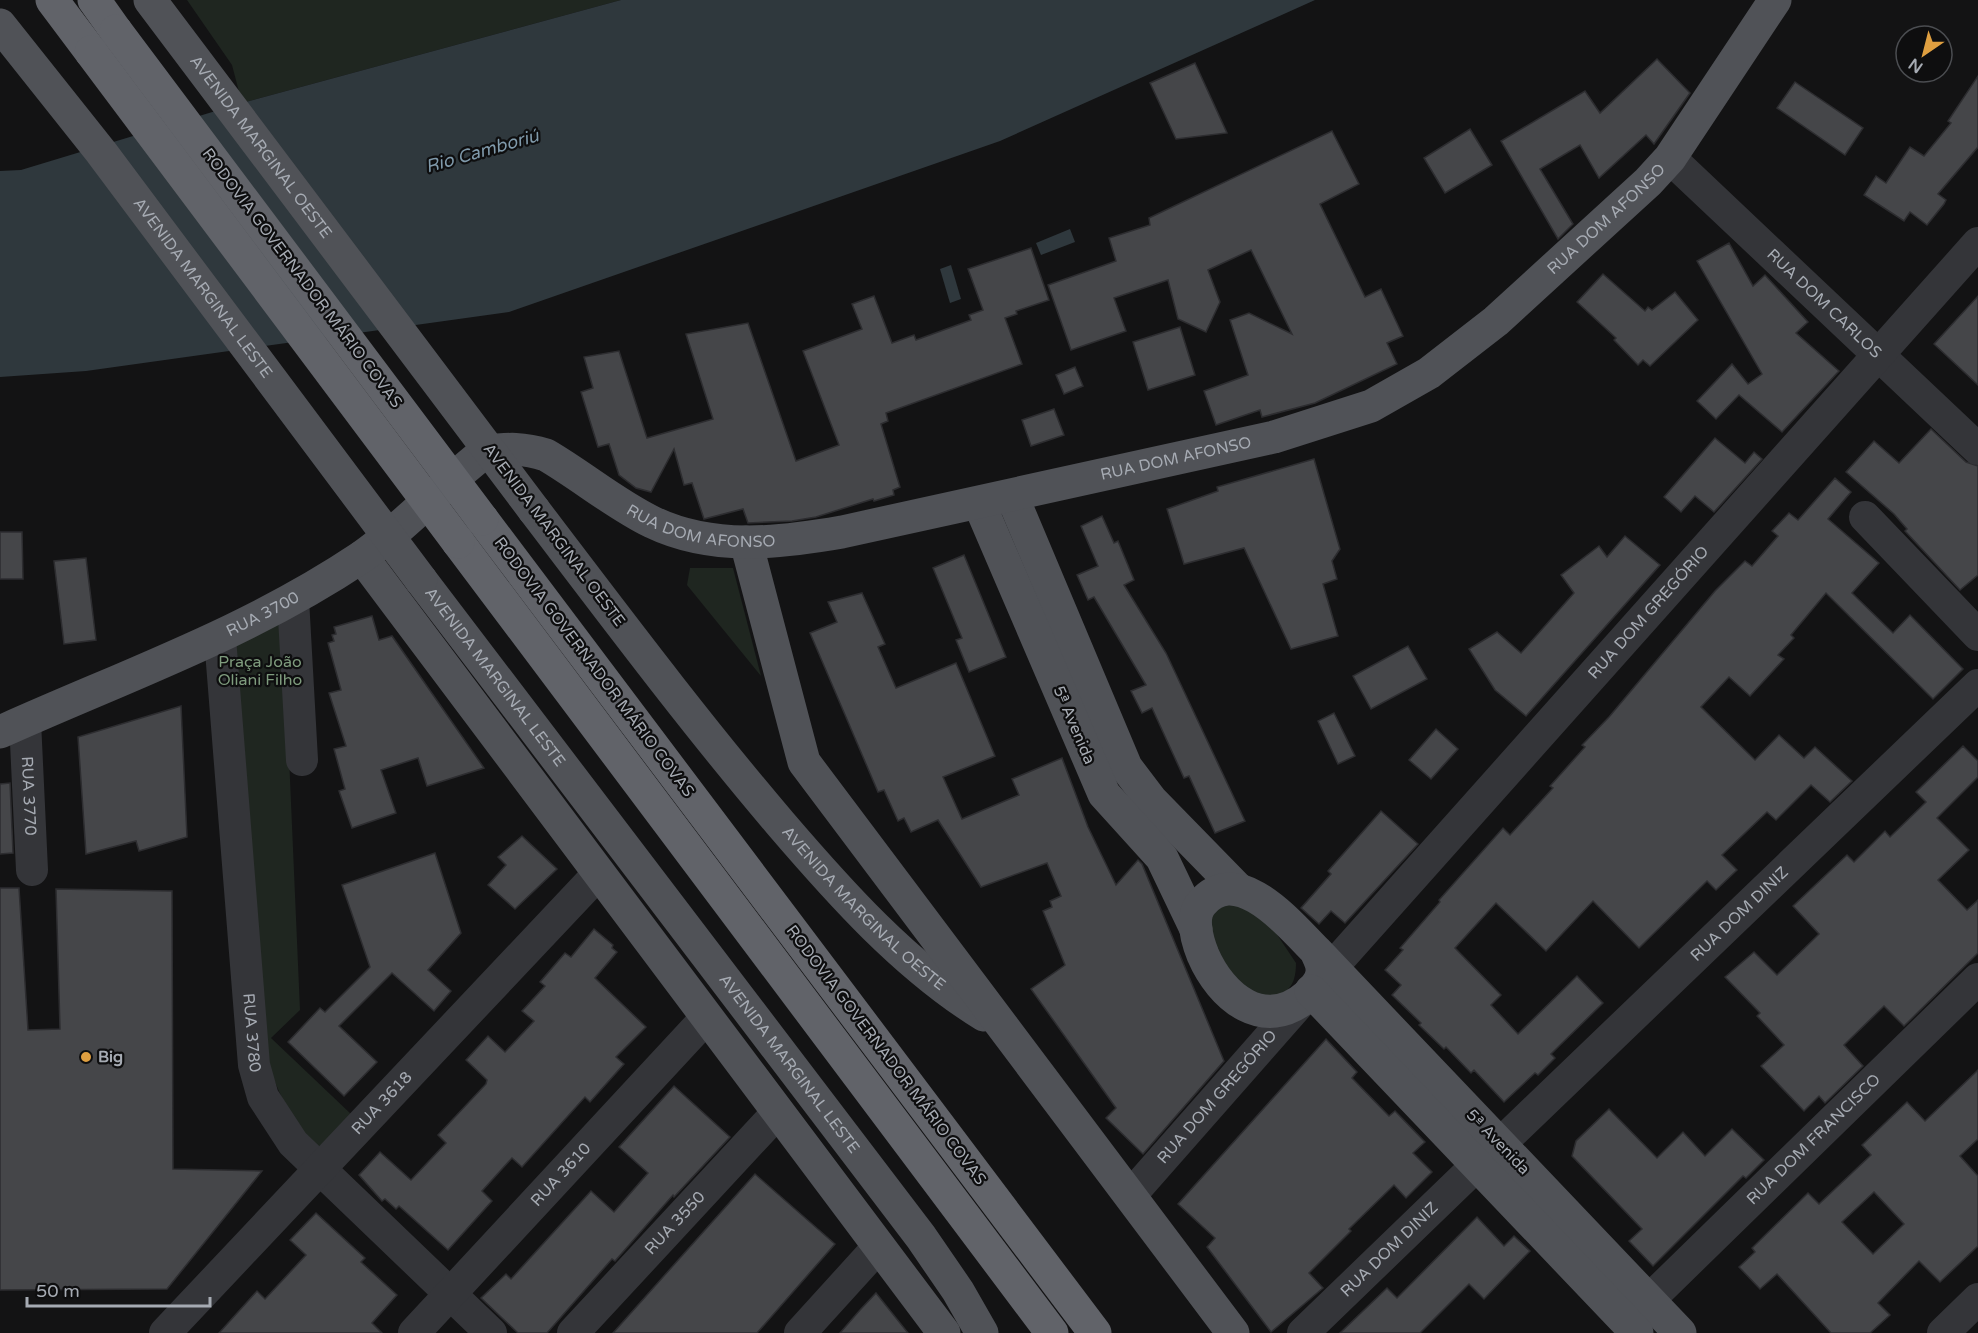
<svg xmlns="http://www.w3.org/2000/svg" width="1978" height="1333" font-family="'Varela Round',sans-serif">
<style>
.green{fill:#1f2620}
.water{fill:#2f383d}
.building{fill:#454649;stroke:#2d2d30;stroke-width:1.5;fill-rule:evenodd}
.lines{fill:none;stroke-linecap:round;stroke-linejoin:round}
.minor{stroke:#343539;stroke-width:32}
.major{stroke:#505257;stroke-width:33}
.highway{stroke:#616369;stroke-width:33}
.major-bridge{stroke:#505257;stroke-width:33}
.highway-bridge{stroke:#616369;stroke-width:33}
.poi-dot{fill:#df9f40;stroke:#0e0e0f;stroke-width:2}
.labels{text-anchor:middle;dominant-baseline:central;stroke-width:4.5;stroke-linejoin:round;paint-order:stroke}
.street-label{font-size:16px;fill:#a6abb3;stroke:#0e0e0f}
.park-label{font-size:16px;fill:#7f9c7e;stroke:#0e0e0f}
.poi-label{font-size:16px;font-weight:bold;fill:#a6abb3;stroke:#0e0e0f;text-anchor:start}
.water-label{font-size:18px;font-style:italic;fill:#809aab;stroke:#0e0e0f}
</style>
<rect width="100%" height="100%" fill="#131314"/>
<g class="green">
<path d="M187 0H621L242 103 232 65Z"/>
<path d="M690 568H733L761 676 687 585Z"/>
<path d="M283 618 300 1010 271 1038 352 1115 318 1151C291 1119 277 1093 265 1053L233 645Z"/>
<path d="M1240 901 1274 930 1296 963C1296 993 1282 995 1257 1002L1221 966 1209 920 1218 905Z"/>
</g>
<g class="water">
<path d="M621 0H1315L1000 141 509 312 86 371 0 377V171L21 170 242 103Z"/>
<path d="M1070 229 1075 242 1041 255 1036 243Z"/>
<path d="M951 265 961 299 950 303 940 269Z"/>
</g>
<g class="building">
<path d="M1657 59 1690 93 1654 144 1646 135 1599 178 1580 145 1540 169 1573 224 1558 239 1501 141 1585 91 1600 113Z"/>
<path d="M1195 63 1227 133 1176 139 1150 83Z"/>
<path d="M1978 76V147L1938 194 1946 200 1944 204 1927 225 1910 212 1904 221 1864 195 1876 176 1886 183 1910 147 1924 156 1951 123 1948 121Z"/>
<path d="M1795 82 1863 128 1845 155 1777 108Z"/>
<path d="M1470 129 1492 165 1445 193 1424 158Z"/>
<path d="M1332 131 1359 184 1320 204 1365 297 1381 289 1403 336 1387 343 1397 364 1315 403 1262 417 1260 410 1216 425 1204 391 1248 375 1230 320 1249 313 1292 334 1251 250 1208 270 1220 302 1206 332 1178 319 1168 280 1114 298 1126 331 1071 350 1048 285 1116 261 1109 238 1150 225 1149 218Z"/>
<path d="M1729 243 1753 286 1765 275 1808 322 1796 333 1839 371 1782 432 1739 395 1716 419 1697 401 1732 364 1748 384 1762 374 1697 261Z"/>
<path d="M1031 248 1049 300 1016 311 1017 314 1005 318 1022 364 886 413 888 421 881 424 900 487 893 490 894 495 874 501 873 499 816 517 792 521 748 523 743 509 704 519 692 483 684 485 674 449 651 492 636 488 619 475 609 444 598 447 581 392 593 388 584 357 619 351 647 438 713 419 686 334 748 323 796 461 839 445 803 351 862 329 852 304 874 296 892 343 914 335 916 340 971 320 969 315 983 310 968 269Z"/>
<path d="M1603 274 1645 311 1648 307 1652 310 1675 292 1698 320 1650 366 1643 360 1638 365 1614 340 1616 338 1577 302Z"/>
<path d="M1978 296V385L1934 344Z"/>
<path d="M1180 327 1195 375 1148 390 1133 342Z"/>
<path d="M1075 367 1083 386 1064 394 1056 375Z"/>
<path d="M1054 409 1064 435 1031 446 1022 420Z"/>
<path d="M1931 429 1966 462 1978 466V575L1960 590 1905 531 1907 529 1894 514 1846 472 1874 441 1899 463Z"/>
<path d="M1715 438 1745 463 1754 452 1762 459 1714 512 1695 496 1681 512 1664 497Z"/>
<path d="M1314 459 1340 549 1332 561 1337 579 1323 584 1338 636 1291 649 1244 548 1184 564 1167 509 1218 491 1217 487Z"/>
<path d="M1835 478 1851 492 1828 519 1879 563 1852 593 1893 633 1910 615 1963 669 1933 699 1826 593 1791 635 1794 638 1778 655 1784 659 1750 696 1729 677 1701 707 1755 760 1779 735 1804 758 1815 747 1852 781 1830 802 1811 785 1776 820 1767 812 1722 855 1737 870 1716 890 1707 881 1639 948 1593 901 1546 951 1496 903 1455 948 1501 995 1491 1005 1518 1034 1577 976 1603 1003 1551 1054 1555 1058 1538 1075 1535 1073 1504 1102 1474 1070 1471 1073 1446 1047 1444 1049 1419 1025 1421 1023 1392 995 1401 985 1385 970 1403 950 1400 948 1440 902 1439 900 1503 828 1510 835 1553 788 1550 786 1585 747 1582 745 1609 717 1715 591 1745 561 1752 566 1778 536 1772 531 1789 513 1798 520Z"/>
<path d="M1102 516 1114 543 1118 541 1134 580 1124 585 1166 653 1245 821 1215 833 1189 776 1184 778 1152 708 1142 713 1131 691 1146 685 1094 597 1088 600 1077 575 1098 566 1081 526Z"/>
<path d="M0 532H22L23 579H0Z"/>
<path d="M1625 536 1660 565 1526 716 1495 690 1469 649 1497 632 1521 653 1574 593 1561 575 1599 546 1607 557Z"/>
<path d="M964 555 1006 657 969 672 956 640 962 638 933 568Z"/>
<path d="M86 558 96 640 64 644 54 561Z"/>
<path d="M862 593 885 644 878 647 896 688 956 663 995 756 943 777 962 819 1019 795 1012 779 1062 758 1088 827 1116 885 1138 860 1142 864 1224 1061 1143 1154 1106 1118 1116 1108 1031 989 1065 965 1043 911 1052 907 1050 901 1061 896 1047 863 981 887 938 820 911 832 904 818 898 821 884 790 878 792 810 633 837 622 828 602Z"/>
<path d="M372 616 379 640 392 636 484 768 427 786 418 758 381 770 396 813 352 828 339 791 345 789 334 749 346 746 329 693 341 690 328 643 334 641 332 635 336 634 334 627Z"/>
<path d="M1408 646 1427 679 1371 709 1353 676Z"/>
<path d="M181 706 187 837 139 851 136 841 86 854 78 737Z"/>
<path d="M1334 713 1355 756 1338 764 1318 721Z"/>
<path d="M1436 729 1458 749 1431 779 1409 760Z"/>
<path d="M1963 746 1978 761V777L1937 818 1969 850 1938 880 1967 910 1978 900V953L1904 1026 1884 1006 1844 1045 1863 1066 1825 1103 1819 1096 1804 1111 1761 1066 1784 1045 1757 1016 1760 1013 1725 977 1754 952 1777 975 1819 934 1793 906 1847 855 1854 862 1885 831 1890 837 1926 802 1916 792Z"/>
<path d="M10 783 13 853 0 854V784Z"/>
<path d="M1381 811 1418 844 1345 923 1331 911 1319 924 1301 908 1331 874 1328 871Z"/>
<path d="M522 836 557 869 515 909 488 885 506 865 498 857Z"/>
<path d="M435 853 461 933 428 970 451 991 434 1011 392 973 339 1026 377 1062 344 1096 288 1042 320 1008 325 1012 370 967 342 885Z"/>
<path d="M0 888H19L28 1030 60 1029 56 889 172 891 173 1169 262 1171 167 1289 0 1290Z"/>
<path d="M594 929 613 945 612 948 617 952 595 978 646 1027 616 1057 624 1064 590 1102 585 1097 522 1167 512 1158 482 1191 492 1201 448 1250 399 1206 396 1209 385 1199 382 1201 359 1175 380 1152 411 1180 446 1143 438 1135 486 1084 487 1080 466 1060 488 1036 505 1052 534 1021 522 1011 545 986 540 982 565 953 571 957Z"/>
<path d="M1326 1039 1357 1072 1352 1078 1389 1116 1395 1111 1425 1142 1413 1153 1432 1172 1406 1198 1394 1185 1349 1229 1351 1231 1309 1273 1323 1288 1271 1332 1207 1247 1215 1238 1178 1204Z"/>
<path d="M1978 1070V1139L1960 1156 1978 1176V1246L1940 1282 1919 1261 1878 1303 1890 1315 1870 1333H1831L1777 1274 1760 1289 1739 1267 1755 1252 1752 1248 1808 1193 1819 1204 1871 1155 1862 1145 1907 1102 1925 1121ZM1874 1192 1904 1224 1873 1254 1842 1222Z"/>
<path d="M674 1086 730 1137 674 1197 673 1195 615 1261 612 1259 547 1333H518L481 1298 506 1274 511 1279 591 1191 614 1212 648 1173 619 1147Z"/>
<path d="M1609 1109 1657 1158 1683 1132 1705 1156 1732 1129 1764 1160 1746 1178 1743 1176 1653 1266 1629 1241 1642 1229 1572 1156 1576 1141Z"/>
<path d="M755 1174 835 1244 757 1333H613Z"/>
<path d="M316 1213 365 1258 361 1262 397 1295 372 1323 382 1333H219L257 1291 265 1299 306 1255 290 1240Z"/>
<path d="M1477 1217 1504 1246 1514 1236 1530 1251 1484 1299 1469 1284 1420 1333H1340L1387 1288 1397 1298Z"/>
<path d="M876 1293 908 1333H840L860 1310Z"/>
</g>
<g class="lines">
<g class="minor">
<path id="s1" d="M1670 158 1978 449"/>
<path d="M1865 517 1978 635"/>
<path d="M293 599 302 760"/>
<path id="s2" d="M220 638 254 1065 263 1097 293 1143 491 1333"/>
<path id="s3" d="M25 721 32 870"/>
<path id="s4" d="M1319 982 1978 243"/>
<path id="s5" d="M1500 1144 1978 685"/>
<path id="s6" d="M1130 1196 1305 997"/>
<path id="s7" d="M1649 1300 1978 979"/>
<path id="s8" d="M165 1333 599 873"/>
<path id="s9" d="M414 1333 707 1017"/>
<path id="s10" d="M573 1333 778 1112"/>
<path d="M800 1333 879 1246"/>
<path id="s11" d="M1303 1333 1477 1165"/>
<path d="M1943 1333 1978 1299"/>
</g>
<g class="major">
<path d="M1012 496 1126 767 1151 800 1236 887"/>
<path d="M979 503 1104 794 1162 858 1196 929"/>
<path id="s12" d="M534 510C614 615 694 722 780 823 840 893 905 966 984 1015"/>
<path d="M746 542 804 762 1233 1333"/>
<path d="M362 557 944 1333"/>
<path id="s13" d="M421 580 921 1237 958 1291 982 1333"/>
<path id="s14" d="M0 732C122 677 248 633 360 558 405 527 442 485 485 452 508 448 524 448 546 455 582 476 615 504 652 522 712 551 779 543 842 532L1274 437 1371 406 1429 373 1496 321 1648 182 1670 158 1775 0"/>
<path d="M1316 951C1318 956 1322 963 1322 969 1323 980 1314 989 1307 996 1264 1033 1221 997 1203 955 1197 940 1190 916 1202 903 1238 861 1290 925 1316 951L1680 1333"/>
<path d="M1311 991 1637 1333"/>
</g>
<g class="highway">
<path d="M52 0 91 52"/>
<path d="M94 0 116 31"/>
<path d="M482 519 1095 1333"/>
<path d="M458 542 1052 1333"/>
</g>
<g class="major-bridge">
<path id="s15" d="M150 0 534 510"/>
<path id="s16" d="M0 25 101 152 421 580"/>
</g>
<g class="highway-bridge">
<path d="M116 31 482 519"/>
<path d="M91 52 458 542"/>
</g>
</g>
<circle class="poi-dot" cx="86" cy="1057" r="6"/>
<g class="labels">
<g class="street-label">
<text stroke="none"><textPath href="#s15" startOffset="184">AVENIDA MARGINAL OESTE</textPath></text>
<text stroke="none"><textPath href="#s14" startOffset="1791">RUA DOM AFONSO</textPath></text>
<text transform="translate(302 278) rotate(53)">RODOVIA GOVERNADOR MÁRIO COVAS</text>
<text stroke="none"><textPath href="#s16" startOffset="332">AVENIDA MARGINAL LESTE</textPath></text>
<text stroke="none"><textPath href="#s1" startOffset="212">RUA DOM CARLOS</textPath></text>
<text stroke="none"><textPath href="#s14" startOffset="1287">RUA DOM AFONSO</textPath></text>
<text stroke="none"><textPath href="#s14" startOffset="801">RUA DOM AFONSO</textPath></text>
<text transform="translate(554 535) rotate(53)">AVENIDA MARGINAL OESTE</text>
<text stroke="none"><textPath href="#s4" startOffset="495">RUA DOM GREGÓRIO</textPath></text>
<text stroke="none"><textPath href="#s14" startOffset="288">RUA 3700</textPath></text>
<text transform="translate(594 667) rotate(53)">RODOVIA GOVERNADOR MÁRIO COVAS</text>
<text stroke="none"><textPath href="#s13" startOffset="122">AVENIDA MARGINAL LESTE</textPath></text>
<text transform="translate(1074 725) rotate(67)">5ª Avenida</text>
<text stroke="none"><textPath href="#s3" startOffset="75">RUA 3770</textPath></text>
<text stroke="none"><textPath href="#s12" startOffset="518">AVENIDA MARGINAL OESTE</textPath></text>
<text stroke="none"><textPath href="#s5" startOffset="332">RUA DOM DINIZ</textPath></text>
<text stroke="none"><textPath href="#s2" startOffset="396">RUA 3780</textPath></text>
<text transform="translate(886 1055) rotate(53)">RODOVIA GOVERNADOR MÁRIO COVAS</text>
<text stroke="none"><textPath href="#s13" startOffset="608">AVENIDA MARGINAL LESTE</textPath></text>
<text stroke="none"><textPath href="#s6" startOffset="132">RUA DOM GREGÓRIO</textPath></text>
<text stroke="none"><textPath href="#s8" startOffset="316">RUA 3618</textPath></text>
<text stroke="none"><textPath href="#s7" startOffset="230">RUA DOM FRANCISCO</textPath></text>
<text transform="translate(1498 1142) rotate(46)">5ª Avenida</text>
<text stroke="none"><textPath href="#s9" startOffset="216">RUA 3610</textPath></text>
<text stroke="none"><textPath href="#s10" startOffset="150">RUA 3550</textPath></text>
<text stroke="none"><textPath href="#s11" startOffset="120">RUA DOM DINIZ</textPath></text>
</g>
<g class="park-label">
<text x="260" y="662">Praça João<tspan x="260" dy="18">Oliani Filho</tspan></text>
</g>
<g class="poi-label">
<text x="98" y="1057">Big</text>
</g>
<g class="water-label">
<text transform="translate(482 151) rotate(-16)">Rio Camboriú</text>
</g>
</g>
<g transform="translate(1924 54) rotate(215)"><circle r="28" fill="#0e0e0f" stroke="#4b4d51" stroke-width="1.5"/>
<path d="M0-4.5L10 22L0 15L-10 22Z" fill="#df9f40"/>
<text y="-9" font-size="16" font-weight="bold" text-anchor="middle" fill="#a6abb3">N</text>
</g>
<path d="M27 1297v9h183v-9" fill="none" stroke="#a6abb3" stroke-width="3"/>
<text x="36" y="1297" font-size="18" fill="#a6abb3" stroke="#0e0e0f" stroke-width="4.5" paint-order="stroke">50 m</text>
</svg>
